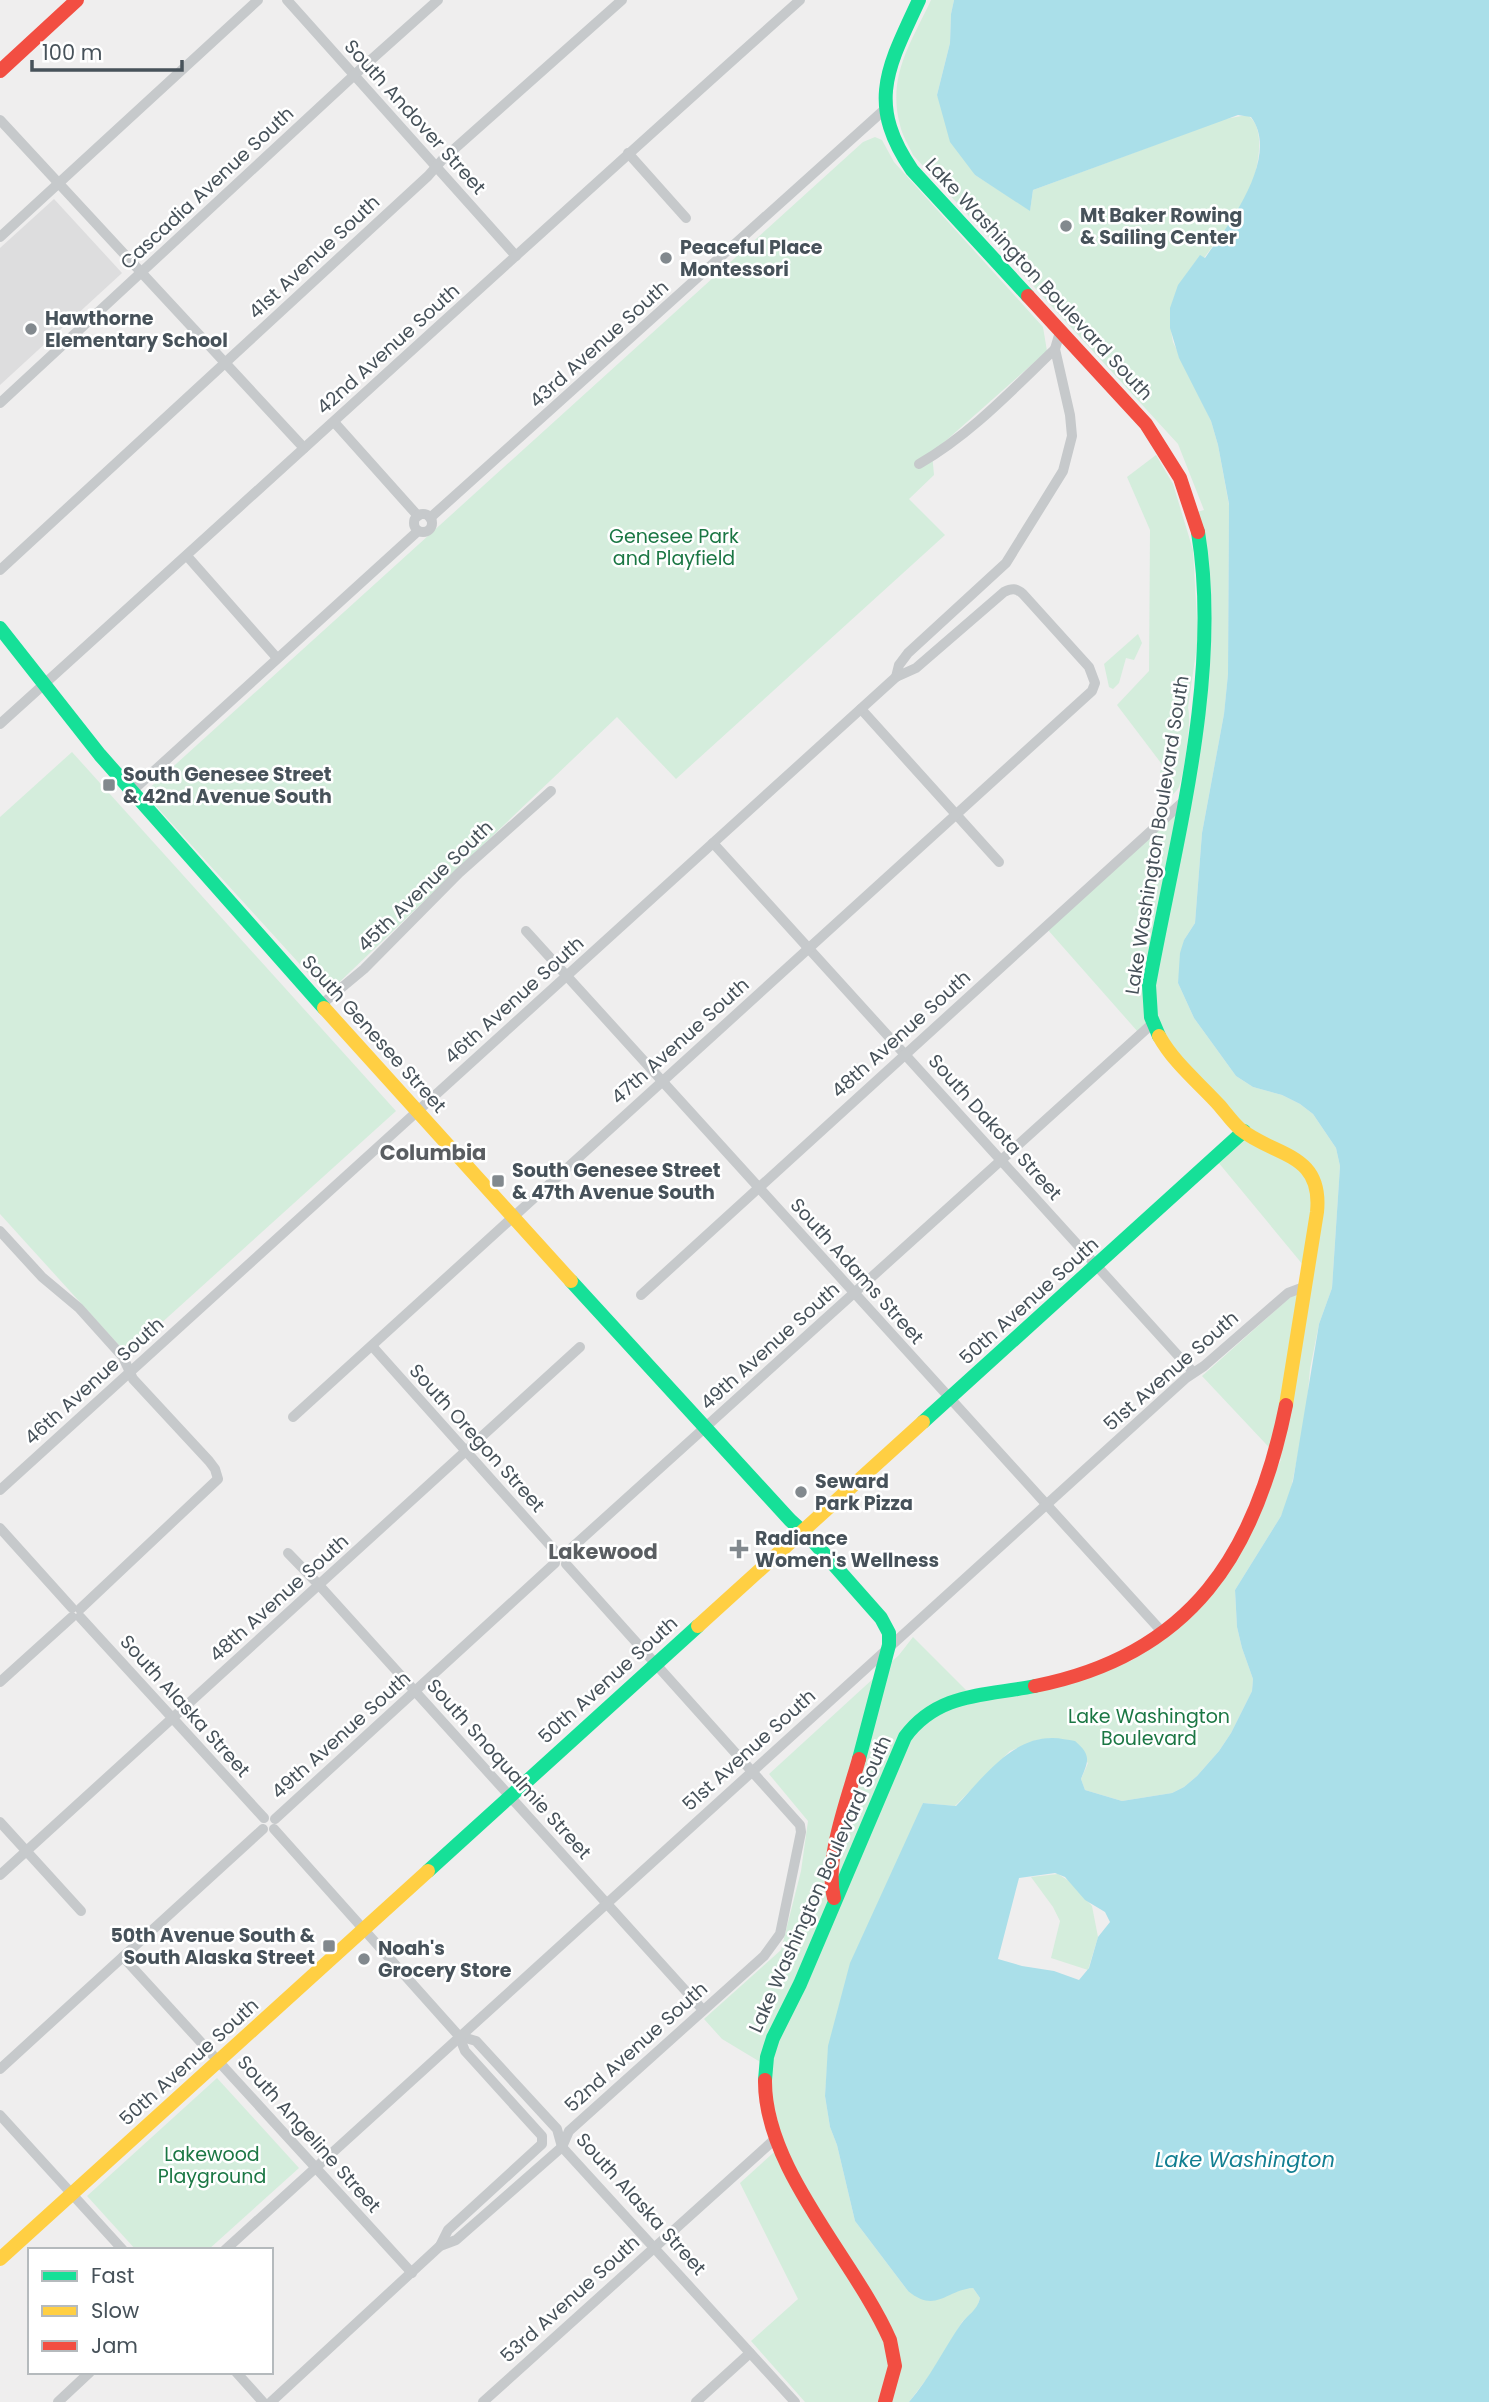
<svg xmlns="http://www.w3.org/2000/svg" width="1489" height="2402" font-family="Poppins,sans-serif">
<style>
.education{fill:#ddddde}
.green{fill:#d4eddc}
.water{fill:#aadfe9;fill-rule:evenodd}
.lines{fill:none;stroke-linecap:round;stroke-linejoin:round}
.street{stroke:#c6c9cb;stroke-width:10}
.fast{stroke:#16e098;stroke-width:14}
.slow{stroke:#ffcf43;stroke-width:14}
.jam{stroke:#f24e42;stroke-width:14}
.poi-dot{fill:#82898e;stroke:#fff;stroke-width:2.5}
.labels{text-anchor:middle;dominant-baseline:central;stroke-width:5;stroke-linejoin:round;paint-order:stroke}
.street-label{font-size:19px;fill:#47525a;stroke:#fff}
.poi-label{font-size:19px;font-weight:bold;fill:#47525a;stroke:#fff;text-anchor:start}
.park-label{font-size:19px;fill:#1b7744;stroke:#fff}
.neighbourhood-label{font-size:21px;font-weight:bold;fill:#5a5e62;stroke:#fff}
.water-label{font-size:21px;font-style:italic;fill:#137f92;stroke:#fff}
</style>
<rect width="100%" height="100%" fill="#efeeee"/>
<path class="education" d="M54 199 122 273 0 385V248Z"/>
<g class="green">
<path d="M931 0H954L951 14 950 43 937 95 975 175 1030 210 1033 190 1225 119 1247 115C1268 127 1257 172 1250 191 1240 215 1219 237 1204 258L1200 256C1177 286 1165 303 1173 342L1211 421 1218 445 1229 505 1228 674 1224 714 1202 833 1195 923 1184 940 1178 983 1194 1018 1236 1076 1253 1087 1282 1095 1300 1104 1313 1114 1336 1148 1340 1166 1332 1288 1319 1324 1310 1369 1306 1413 1289 1499 1281 1516 1235 1590 1237 1627 1242 1648 1253 1679 1252 1691 1231 1733 1219 1751 1197 1776 1184 1787 1172 1793 1122 1801 1085 1790 1081 1779 1088 1763 1062 1740 1053 1738 1037 1740 1010 1751 955 1806 923 1803 827 2068 825 2096 830 2127 837 2145 855 2221 908 2291 973 2288 980 2298 977 2308 962 2322 938 2364 909 2402H805L751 2341 798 2299 740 2183 783 2144 771 2093 772 2069 722 2039 704 2019 781 1950 801 1871 808 1821 769 1774 899 1655 913 1637 976 1700 1131 1661 1172 1633 1196 1611 1281 1460 1202 1376 1313 1277 1218 1162 1242 1124C1212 1092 1172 1059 1158 1017L1138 1032 1048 930 1190 797 1209 630 1197 512 1204 510 1178 444 913 155C909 146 902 135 900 125 887 76 911 43 931 0Z"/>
<path d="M875 137 882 140 894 162 1043 327 1047 351 932 453 934 475 909 499 945 535 676 779 617 717 327 994 144 793 863 142Z"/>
<path d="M1156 455 1173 484 1193 550 1198 638 1188 708C1192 719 1184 774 1179 787 1177 791 1172 795 1168 799L1160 771 1164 767 1117 705 1149 671 1150 530 1127 477Z"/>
<path d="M1138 634 1142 643 1134 660 1126 658 1119 683 1113 689 1109 687 1104 664Z"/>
<path d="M72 752 396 1111 127 1354 0 1214V817Z"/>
<path d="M1058 1874 1069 1881 1092 1906 1098 1937 1088 1970 1051 1958 1060 1921 1053 1907 1031 1877Z"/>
<path d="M217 2078 299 2168 208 2250H136L87 2196Z"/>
</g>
<path class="water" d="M954 0H1489V2402H909C930 2378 943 2350 961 2324 968 2314 977 2311 980 2298L973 2288C946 2290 936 2314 908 2291L855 2221 837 2145 830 2127 825 2096 828 2046 850 1963 923 1803 956 1806C982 1779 1011 1737 1053 1738 1060 1738 1068 1740 1075 1741 1091 1755 1089 1760 1081 1779L1085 1790 1122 1801 1172 1793 1184 1787 1197 1776 1219 1751 1231 1733 1252 1691 1253 1679 1242 1648 1237 1627 1235 1590 1281 1516 1293 1481 1319 1324 1332 1288 1340 1166 1336 1148 1313 1114 1300 1104 1282 1095 1253 1087 1236 1076 1194 1018 1178 983 1180 953 1184 940 1195 923 1202 833 1224 714 1228 674 1229 504 1218 445 1211 421 1179 358 1170 328V308L1178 285 1200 255 1205 258C1228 226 1281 157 1251 117L1238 115 1033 190 1030 211 975 175 950 142 937 95 950 43 951 14ZM1055 1873 1065 1877 1085 1900 1105 1912 1110 1922 1098 1937 1089 1968 1079 1980 1054 1971 1022 1966 998 1959 1019 1878Z"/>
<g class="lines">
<g class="street">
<path d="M287 0 516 256"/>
<path d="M0 120 304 448"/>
<path d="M628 153 686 218"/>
<path d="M0 237 258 0"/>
<path d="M0 403 363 67 438 0"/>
<path d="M334 422 418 516"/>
<path d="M919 464C971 434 1012 390 1055 349"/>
<circle cx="423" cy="523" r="9"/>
<path d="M430 518 884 110"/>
<path d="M187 556 277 658"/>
<path d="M0 570 428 176 443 159 622 0"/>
<path d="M896 677 899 665 908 653 1006 563 1063 471 1072 436 1070 415 1055 349 1060 332"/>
<path d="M861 709 999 862"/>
<path d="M0 724C267 483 532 239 800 0"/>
<path d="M132 791 418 531"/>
<path d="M713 843 1193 1372"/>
<path d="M526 931 1164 1634"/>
<path d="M322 1004 364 969 459 873 551 791"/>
<path d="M0 1231 42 1277 79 1308 123 1357 133 1379 209 1461 215 1469 218 1479 80 1609"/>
<path d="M641 1295 1184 801"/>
<path d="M372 1346 556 1552"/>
<path d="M0 1490 896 677 916 668 1004 592C1012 588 1016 588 1023 594L1089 667 1095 683 1092 691 293 1417"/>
<path d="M0 1528 72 1608"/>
<path d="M288 1553 319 1585 703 2010"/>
<path d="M566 1553 1153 1023"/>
<path d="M80 1617 264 1818"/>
<path d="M0 1682 72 1617"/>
<path d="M275 1819 555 1563"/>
<path d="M0 1822 81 1911"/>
<path d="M274 1829 459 2036 476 2041 557 2129 562 2147 795 2402"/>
<path d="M0 1875 580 1347"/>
<path d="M123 1957 412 2273"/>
<path d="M0 2069 263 1829"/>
<path d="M0 2115 123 2250"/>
<path d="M440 2246 448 2230 542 2144V2136L465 2051 459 2036"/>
<path d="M225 2250 1186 1378 1204 1366 1288 1293 1304 1287"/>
<path d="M236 2372 263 2402"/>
<path d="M58 2402 90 2372"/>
<path d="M271 2402 440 2246 456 2240 562 2147 569 2131 764 1956 780 1934 801 1832 800 1825 566 1564"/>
<path d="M483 2402 775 2139"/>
<path d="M696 2402 750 2353"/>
</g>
<g class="fast">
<path d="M919 0C888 67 866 103 912 170L1028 296"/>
<path d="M0 628 100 755 324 1008"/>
<path d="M1159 1036 1151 1017 1149 985C1175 842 1222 677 1198 532"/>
<path d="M571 1281 790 1520 812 1540 881 1618 889 1633V1645L859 1759"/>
<path d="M923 1422 1244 1131"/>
<path d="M428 1871 698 1626"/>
<path d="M765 2080 767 2057 773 2038 800 1984 905 1737C938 1692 986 1696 1035 1686"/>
</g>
<g class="slow">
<path d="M324 1008 571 1281"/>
<path d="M1159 1036C1174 1063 1198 1082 1219 1105 1226 1113 1232 1122 1240 1129 1275 1157 1323 1152 1317 1212L1286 1405"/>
<path d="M698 1626 923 1422"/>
<path d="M0 2259 428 1871"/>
</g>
<g class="jam">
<path d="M0 71 77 0"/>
<path d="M1028 296 1146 424 1180 478 1198 532"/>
<path d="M1035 1686C1192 1655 1256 1553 1286 1405"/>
<path d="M834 1898C824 1860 848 1798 859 1759"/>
<path d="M765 2080C764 2169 855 2260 890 2340L895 2366 885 2402"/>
</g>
</g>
<g class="poi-dot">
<circle cx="1066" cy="226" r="7"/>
<circle cx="666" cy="258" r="7"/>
<circle cx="31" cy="329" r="7"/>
<rect x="102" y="778" width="14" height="14" rx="3.5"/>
<rect x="491" y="1174" width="14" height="14" rx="3.5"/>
<circle cx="801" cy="1492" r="7"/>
<path d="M735.5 1538.5h7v7h7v7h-7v7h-7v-7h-7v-7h7z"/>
<rect x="322" y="1939" width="14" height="14" rx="3.5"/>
<circle cx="364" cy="1959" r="7"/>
</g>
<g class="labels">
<g class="street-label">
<text transform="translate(415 117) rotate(48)">South Andover Street</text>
<text transform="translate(207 188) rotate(-43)">Cascadia Avenue South</text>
<text transform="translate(314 257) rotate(-43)">41st Avenue South</text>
<text transform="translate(1039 279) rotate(47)">Lake Washington Boulevard South</text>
<text transform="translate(599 344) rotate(-42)">43rd Avenue South</text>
<text transform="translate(388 349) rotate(-42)">42nd Avenue South</text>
<text transform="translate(1157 835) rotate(-81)">Lake Washington Boulevard South</text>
<text transform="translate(425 886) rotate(-44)">45th Avenue South</text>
<text transform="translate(514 1000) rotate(-42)">46th Avenue South</text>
<text transform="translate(374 1034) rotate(48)">South Genesee Street</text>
<text transform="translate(901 1034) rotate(-42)">48th Avenue South</text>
<text transform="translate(680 1041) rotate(-42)">47th Avenue South</text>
<text transform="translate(995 1127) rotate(48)">South Dakota Street</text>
<text transform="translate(857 1271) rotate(48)">South Adams Street</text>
<text transform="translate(1029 1301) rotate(-42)">50th Avenue South</text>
<text transform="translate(770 1346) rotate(-42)">49th Avenue South</text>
<text transform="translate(1171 1371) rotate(-41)">51st Avenue South</text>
<text transform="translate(94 1381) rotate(-42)">46th Avenue South</text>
<text transform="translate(477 1438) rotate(48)">South Oregon Street</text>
<text transform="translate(279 1598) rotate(-42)">48th Avenue South</text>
<text transform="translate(608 1680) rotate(-42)">50th Avenue South</text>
<text transform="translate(185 1706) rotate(48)">South Alaska Street</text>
<text transform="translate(341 1735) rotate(-42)">49th Avenue South</text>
<text transform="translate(749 1750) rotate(-42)">51st Avenue South</text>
<text transform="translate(509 1769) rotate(48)">South Snoqualmie Street</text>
<text transform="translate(820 1884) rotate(-66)">Lake Washington Boulevard South</text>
<text transform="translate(636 2047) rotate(-42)">52nd Avenue South</text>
<text transform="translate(189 2062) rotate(-42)">50th Avenue South</text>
<text transform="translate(309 2134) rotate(48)">South Angeline Street</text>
<text transform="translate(641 2204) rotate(48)">South Alaska Street</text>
<text transform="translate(570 2299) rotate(-42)">53rd Avenue South</text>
</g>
<g class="poi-label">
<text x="1080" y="215">Mt Baker Rowing<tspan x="1080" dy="22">&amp; Sailing Center</tspan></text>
<text x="680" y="247">Peaceful Place<tspan x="680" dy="22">Montessori</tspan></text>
<text x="45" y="318">Hawthorne<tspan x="45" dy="22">Elementary School</tspan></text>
<text x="123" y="774">South Genesee Street<tspan x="123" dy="22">&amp; 42nd Avenue South</tspan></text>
<text x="512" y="1170">South Genesee Street<tspan x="512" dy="22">&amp; 47th Avenue South</tspan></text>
<text x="815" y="1481">Seward<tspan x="815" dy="22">Park Pizza</tspan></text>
<text x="755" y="1538">Radiance<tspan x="755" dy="22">Women's Wellness</tspan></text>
<text x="315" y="1935" text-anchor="end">50th Avenue South &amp;<tspan x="315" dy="22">South Alaska Street</tspan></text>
<text x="378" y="1948">Noah's<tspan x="378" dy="22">Grocery Store</tspan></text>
</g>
<g class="park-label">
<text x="674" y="536">Genesee Park<tspan x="674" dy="22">and Playfield</tspan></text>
<text x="1149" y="1716">Lake Washington<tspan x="1149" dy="22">Boulevard</tspan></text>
<text x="212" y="2154">Lakewood<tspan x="212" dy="22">Playground</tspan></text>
</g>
<g class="neighbourhood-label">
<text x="433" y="1152">Columbia</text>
<text x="603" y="1551">Lakewood</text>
</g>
<g class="water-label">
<text x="1245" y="2159">Lake Washington</text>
</g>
</g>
<rect x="28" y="2248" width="245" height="126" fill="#ffffff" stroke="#b5babd" stroke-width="2"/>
<rect x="42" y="2271" width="35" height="10" fill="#16e098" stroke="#b5babd" stroke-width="2"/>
<text x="91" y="2283" font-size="21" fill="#47525a">Fast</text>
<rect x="42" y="2306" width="35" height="10" fill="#ffcf43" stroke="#b5babd" stroke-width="2"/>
<text x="91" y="2318" font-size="21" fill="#47525a">Slow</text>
<rect x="42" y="2341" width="35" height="10" fill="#f24e42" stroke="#b5babd" stroke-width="2"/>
<text x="91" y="2353" font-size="21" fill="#47525a">Jam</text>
<path d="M32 60v10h150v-10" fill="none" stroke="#47525a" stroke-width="3.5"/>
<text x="42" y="60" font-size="21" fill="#47525a" stroke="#ffffff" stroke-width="5" paint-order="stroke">100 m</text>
</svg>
